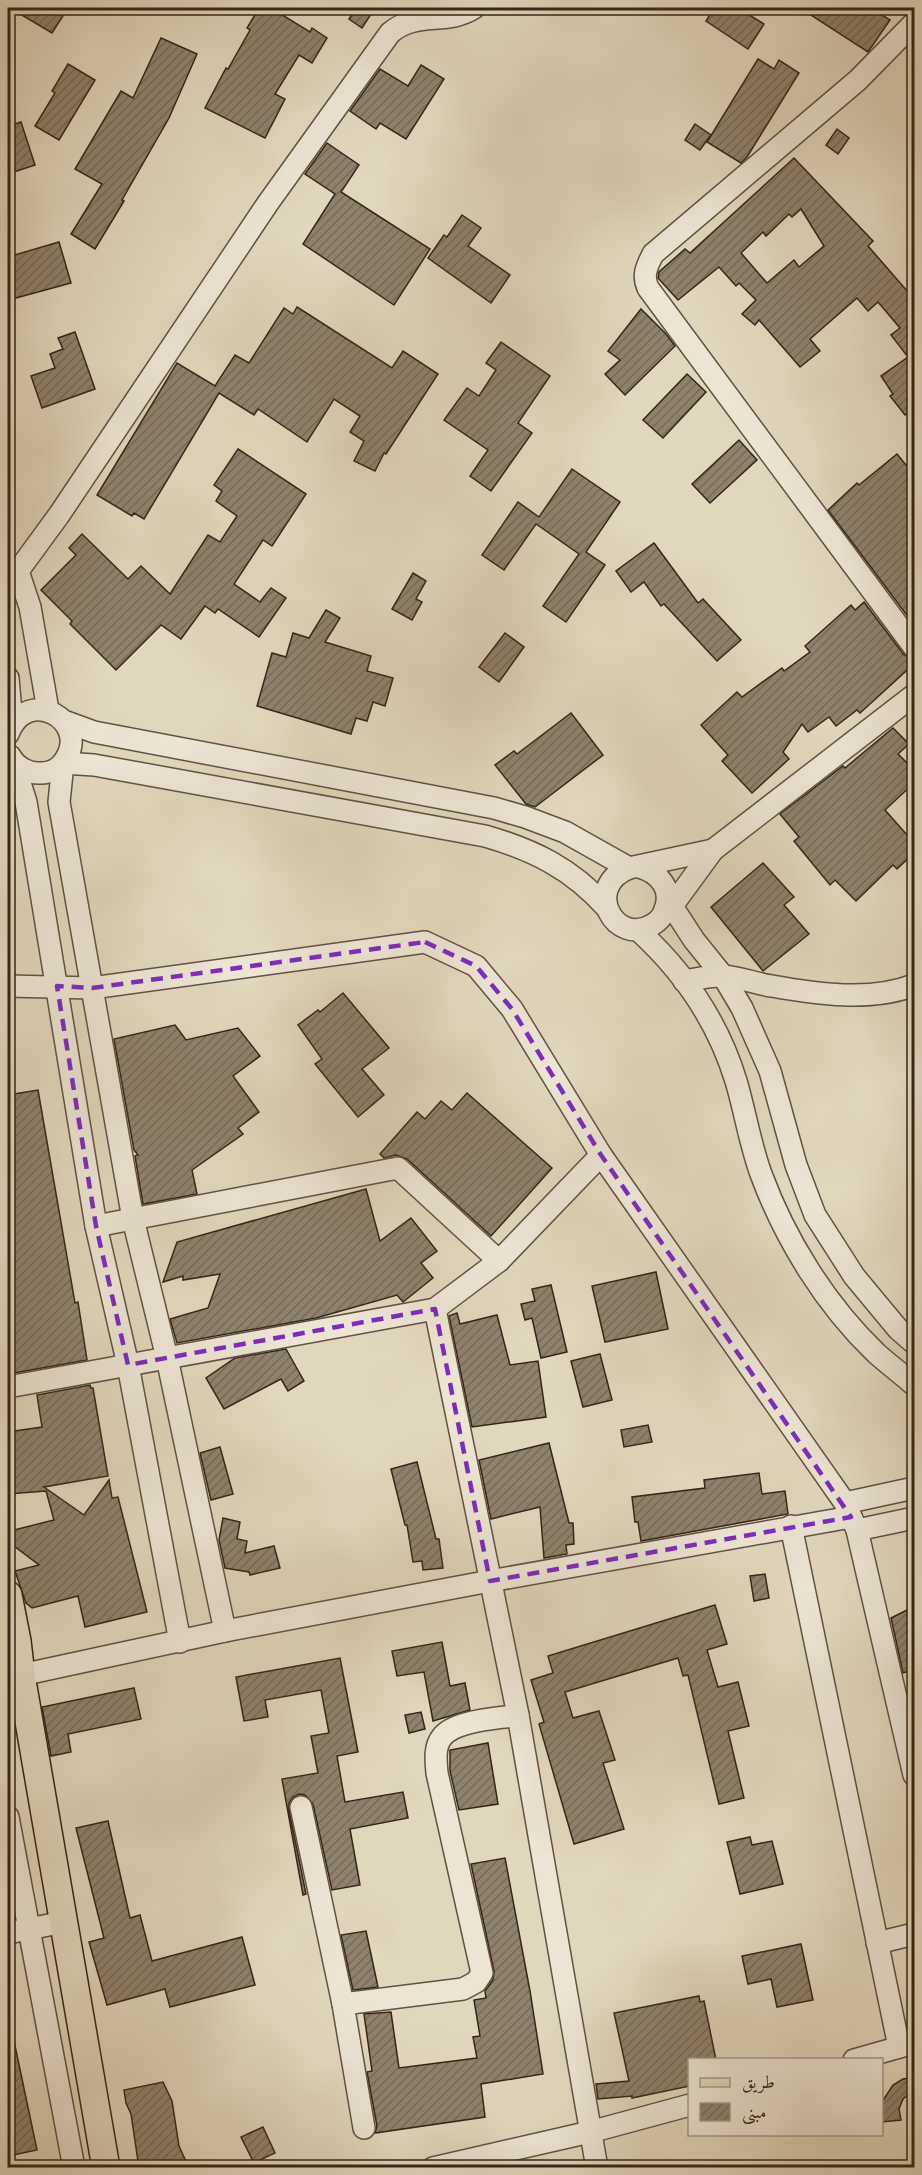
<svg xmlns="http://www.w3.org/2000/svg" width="922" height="2175" font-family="'IM FELL Great Primer',Amiri,serif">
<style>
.building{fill:url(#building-hatch);stroke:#352517;stroke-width:1.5;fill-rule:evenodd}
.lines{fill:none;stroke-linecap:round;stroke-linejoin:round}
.minor-casing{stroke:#605240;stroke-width:24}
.major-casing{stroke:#352517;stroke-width:30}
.minor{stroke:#ece5d4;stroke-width:21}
.major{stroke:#e1d7bd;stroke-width:27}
.marked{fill:none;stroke:#7b2cbf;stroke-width:4.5;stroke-dasharray:12 8;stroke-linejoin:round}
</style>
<defs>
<pattern id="building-hatch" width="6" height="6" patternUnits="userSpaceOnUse" patternTransform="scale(1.5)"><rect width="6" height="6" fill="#8e826d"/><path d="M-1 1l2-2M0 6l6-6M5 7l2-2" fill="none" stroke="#756a59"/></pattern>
</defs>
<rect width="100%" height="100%" fill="#e1d7bd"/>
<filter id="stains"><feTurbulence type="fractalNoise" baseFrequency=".00333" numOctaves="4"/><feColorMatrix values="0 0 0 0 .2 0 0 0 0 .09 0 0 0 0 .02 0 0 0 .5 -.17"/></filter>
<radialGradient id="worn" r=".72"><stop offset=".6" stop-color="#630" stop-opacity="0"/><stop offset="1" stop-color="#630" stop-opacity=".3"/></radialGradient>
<g class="building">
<path d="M10 8H68L52 33Z"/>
<path d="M259 8H271L310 32 312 28 327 38 312 63 299 55 275 94 285 99 265 138 205 108 226 68 228 69 250 30 247 28Z"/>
<path d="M356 8H375L362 28 349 19Z"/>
<path d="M714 8H738L764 24 748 49 706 21Z"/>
<path d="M800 8H871L890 20 868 52Z"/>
<path d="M161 38 197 54 169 118 122 200 124 201 95 249 71 234 102 184 75 169 121 91 133 98Z"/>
<path d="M758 59 774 69 779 60 799 73 747 157 741 163 707 142Z"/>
<path d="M68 64 95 80 59 140 35 126 55 93 52 91Z"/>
<path d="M421 65 444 79 406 139 380 123 376 129 350 111 380 69 408 86Z"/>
<path d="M21 122 35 165 8 174V126Z"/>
<path d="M695 124 711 135 700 150 685 140Z"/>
<path d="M837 129 849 138 838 154 826 145Z"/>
<path d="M327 143 359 165 341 192 430 249 394 305 303 244 335 194 305 174Z"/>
<path d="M794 158 873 241 868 246 915 300V407L905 415 890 396 893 394 881 376 908 357 891 335 900 328 878 302 868 311 857 298 810 339 820 351 800 367 759 320 755 325 742 314 756 300 739 283 736 286 719 267 678 300 658 278 659 272 685 249 690 253ZM801 209 824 246 799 267 794 260 767 283 741 253 763 232 766 236 789 214 792 217Z"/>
<path d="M462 215 481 228 468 246 510 275 491 303 428 258 444 235 447 237Z"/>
<path d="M59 242 71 283 12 299 8 282V257Z"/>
<path d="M297 307 392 368 403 351 438 374 386 454 384 453 375 471 354 461 364 441 350 432 360 416 334 399 307 442 258 409 254 415 219 393 144 519 134 513 132 516 97 495 177 363 215 386 235 355 249 363 284 308 293 314Z"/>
<path d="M641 309 666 334 675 346 625 395 605 374 620 360 608 351Z"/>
<path d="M75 332 95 389 42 408 31 376 55 368 50 354 63 349 58 338Z"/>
<path d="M501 342 550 376 518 423 532 433 491 491 470 476 488 450 444 420 467 388 479 396 496 370 486 363Z"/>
<path d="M687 374 706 392 663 438 643 420Z"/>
<path d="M739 440 757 460 710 503 692 484Z"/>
<path d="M238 449 306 494 272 546 263 540 234 584 260 602 271 588 286 598 259 637 218 609 215 613 205 606 181 639 161 625 116 670 70 624 72 621 41 590 76 555 69 548 82 534 128 579 141 566 170 594 208 535 220 542 237 516 216 501 222 491 214 485Z"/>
<path d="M897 454 915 476V626L828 510 857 483 859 485Z"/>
<path d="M572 469 620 502 586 552 605 565 566 622 543 606 579 554 536 524 504 570 482 555 518 502 539 517Z"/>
<path d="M654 543 698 603 703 599 741 640 717 661 664 604 661 606 644 582 631 592 616 571Z"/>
<path d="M413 573 426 581 416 599 422 602 412 620 392 609Z"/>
<path d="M864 602 904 655 915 660V663L860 713 857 710 836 726 829 717 808 732 802 724 783 752 789 759 752 793 722 761 728 755 701 725 737 692 742 697 782 668 784 671 810 652 805 646 851 605 855 610Z"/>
<path d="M326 610 340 618 325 642 371 656 367 671 393 678 385 706 373 702 367 721 356 718 351 734 257 706 272 653 286 657 293 633 309 638Z"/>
<path d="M505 633 524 647 499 682 479 667Z"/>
<path d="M571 713 603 755 535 807 526 804 495 765 514 751 517 754Z"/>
<path d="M893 728 909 744 898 754 915 771V782L885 810 915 844V852L897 869 893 865 856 901 835 880 830 885 794 841 799 837 780 814 843 766 845 768Z"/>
<path d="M763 863 794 897 784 905 809 934 763 971 711 907Z"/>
<path d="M343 993 389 1048 362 1069 384 1095 358 1117 315 1064 322 1059 298 1025 318 1010 320 1012Z"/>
<path d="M175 1025 186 1040 238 1028 260 1056 233 1076 259 1112 238 1128 243 1134 192 1170 197 1194 143 1204 135 1156 138 1155 134 1150 114 1039Z"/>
<path d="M38 1090 75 1303 78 1302 87 1360 8 1374V1095Z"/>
<path d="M467 1093 552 1168 491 1236 407 1159 396 1155 384 1158 380 1154 417 1112 425 1119 441 1101 452 1110Z"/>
<path d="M366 1189 380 1241 411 1218 437 1251 421 1263 433 1278 403 1302 397 1295 316 1318 177 1343 170 1319 208 1308 220 1274 183 1280V1276L163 1282 177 1242Z"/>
<path d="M656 1272 668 1329 605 1342 592 1286Z"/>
<path d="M551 1285 567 1352 541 1358 532 1318 525 1320 521 1304 535 1301 532 1289Z"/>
<path d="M457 1313 460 1324 497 1315 510 1365 538 1361 546 1417 472 1427 449 1316Z"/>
<path d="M286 1349 304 1381 288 1391 281 1379 224 1409 206 1378 235 1358Z"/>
<path d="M600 1354 612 1400 583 1407 571 1361Z"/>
<path d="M90 1385 91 1388H93L108 1476 44 1487 84 1515 109 1480 112 1498 118 1497 147 1612 85 1627 78 1596 32 1608 26 1603 15 1571 39 1565 14 1546 10 1531 54 1520 46 1491 8 1494V1432L42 1427 37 1395Z"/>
<path d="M648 1425 652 1442 624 1447 621 1430Z"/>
<path d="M549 1443 569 1523H573L574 1544 566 1545 567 1554 544 1558 540 1507 491 1519 479 1460Z"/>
<path d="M220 1447 233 1494 211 1500 200 1453Z"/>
<path d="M417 1462 436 1539H439L443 1568 423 1570 422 1561 413 1562 407 1525H405L391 1469Z"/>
<path d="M759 1473 762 1494 785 1491 788 1514 641 1541 638 1522H635L632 1497 705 1488 704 1480Z"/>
<path d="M223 1518 240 1522 237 1539 247 1541 245 1553 274 1546 280 1568 250 1575 249 1572 225 1568 219 1540Z"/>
<path d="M765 1574 769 1598 754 1601 750 1576Z"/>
<path d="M715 1605 727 1644 707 1650 718 1687 738 1682 749 1726 728 1731 744 1798 719 1804 688 1675 683 1676 678 1658 565 1692 573 1718 599 1711 615 1760 603 1763 624 1829 574 1844 539 1724 544 1722 531 1680 553 1673 548 1656Z"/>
<path d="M915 1606V1652L907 1655 914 1669 903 1673 891 1618Z"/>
<path d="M442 1642 450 1686 465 1683 470 1710 433 1721 424 1672 397 1676 392 1651Z"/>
<path d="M340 1658 358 1752 337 1756 345 1802 403 1792 408 1818 350 1829 360 1885 332 1890 313 1804 305 1795 299 1794 293 1797 289 1803V1810L306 1894 303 1895 282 1779 318 1773 311 1736 329 1733 321 1690 265 1700 268 1717 244 1721 236 1677Z"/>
<path d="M134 1688 141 1719 68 1734 71 1752 51 1756 42 1707Z"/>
<path d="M421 1712 425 1729 409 1733 405 1715Z"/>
<path d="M488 1743 498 1804 459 1810 450 1771V1750Z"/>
<path d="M108 1821 130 1918 140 1915 152 1961 242 1937 255 1985 170 2007 165 1989 107 2005 89 1942 104 1938 76 1828Z"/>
<path d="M750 1837 752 1845 772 1841 783 1884 740 1894 727 1842Z"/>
<path d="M505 1858 530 1991 543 2074 481 2084 485 2117 375 2133 377 2126 367 2072 372 2071 364 2014 391 2012 399 2068 477 2058 473 2037 480 2036 474 2000 486 1998 485 1991 493 1980 494 1971 471 1864Z"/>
<path d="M366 1931 378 1987 353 1990 341 1935Z"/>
<path d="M801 1944 813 2000 777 2007 771 1979 748 1984 742 1956Z"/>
<path d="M699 1996 700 2002 704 2001 716 2060H690V2086L632 2098V2096L598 2099 596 2084 629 2081 614 2013Z"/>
<path d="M14 2041 37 2150 8 2156V2042Z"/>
<path d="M915 2077V2093L909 2094 903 2099 899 2109 901 2120 882 2122V2102L893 2085 903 2079Z"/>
<path d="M163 2082 172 2101 179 2146 189 2168H139L131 2114 126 2103 124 2090Z"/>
<path d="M263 2127 275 2153 254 2163 241 2137Z"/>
</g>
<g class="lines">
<g class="minor-casing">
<g id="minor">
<path d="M914 23 858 80 653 254C647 266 642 275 648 288L914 647"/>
<path d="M18 571 30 607 48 710"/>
<path d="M8 582 18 571 59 515 268 203 390 33C417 10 446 26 474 8"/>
<path d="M8 678 12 723"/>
<path d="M64 721 94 732 494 808 525 817 565 832 629 868"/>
<path d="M8 734C27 684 91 721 65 760 60 768 51 773 41 773 28 774 16 767 10 756"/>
<path d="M13 761 26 802 96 1226 128 1365 180 1642"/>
<path d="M713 850 914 695"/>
<path d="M639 867C660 873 674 890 664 912 662 918 657 922 652 925 615 947 582 887 629 868L713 850 672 906 664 914"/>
<path d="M668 900 694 940 723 976 742 1008 770 1071 796 1165 815 1215 854 1276 898 1329 914 1343"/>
<path d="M638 930C683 971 718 1022 736 1081 745 1111 750 1144 761 1174 785 1239 825 1304 876 1353 888 1364 902 1374 914 1385"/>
<path d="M684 981C696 979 709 976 721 976 738 976 755 984 772 986 816 994 871 1002 914 985"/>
<path d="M8 986 92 988 425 942 476 966 512 1009 601 1155 845 1503 857 1530 914 1775"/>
<path d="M96 1226 398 1168 499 1261"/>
<path d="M435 1309 518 1715 597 2168"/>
<path d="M8 1387 435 1309 499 1261 601 1155"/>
<path d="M845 1503 914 1488"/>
<path d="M791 1526 899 2047"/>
<path d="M857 1530 914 1518"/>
<path d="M225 1631 167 1358 133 1219 59 802 63 763 94 765 485 836C534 850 572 869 606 907"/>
<path d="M21 1675 225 1631 490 1581 851 1517"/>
<path d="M301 1807 343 2004 364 2128"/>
<path d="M8 1817 74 2168"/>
<path d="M8 1933 64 1922"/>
<path d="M877 1943 914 1934"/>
<path d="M343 2004 463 1989 476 1982 482 1973 437 1773C436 1761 434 1747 442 1737 455 1720 497 1719 518 1715"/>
<path d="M854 2060 914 2043"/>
<path d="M433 2168 590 2132 690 2105"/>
</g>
</g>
<g class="major-casing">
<path id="major" d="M8 1595 17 1641 21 1675 106 2168"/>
</g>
<use href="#minor" class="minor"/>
<use href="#major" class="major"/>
</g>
<path class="marked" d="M425 942 476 966 512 1009 601 1155 851 1517 490 1581 435 1309 128 1365 96 1226 57 986 92 988Z"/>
<rect width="922" height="2175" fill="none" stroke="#e1d7bd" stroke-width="30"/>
<rect x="9" y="9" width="904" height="2157" fill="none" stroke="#352517" stroke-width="3"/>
<rect x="15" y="15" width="892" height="2145" fill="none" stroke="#352517" stroke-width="1.5"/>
<rect x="688" y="2058" width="195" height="78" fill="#ece5d4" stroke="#a39888" stroke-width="1.5"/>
<rect x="700" y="2078" width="30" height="9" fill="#e1d7bd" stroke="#a39888" stroke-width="1.5"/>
<text x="742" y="2088" font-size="18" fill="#352517">طريق</text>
<rect x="700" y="2103" width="30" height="18" fill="url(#building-hatch)" stroke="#a39888" stroke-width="1.5"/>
<text x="742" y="2118" font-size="18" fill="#352517">مبنى</text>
<rect width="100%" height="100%" filter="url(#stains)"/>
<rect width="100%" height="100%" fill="url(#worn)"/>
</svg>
